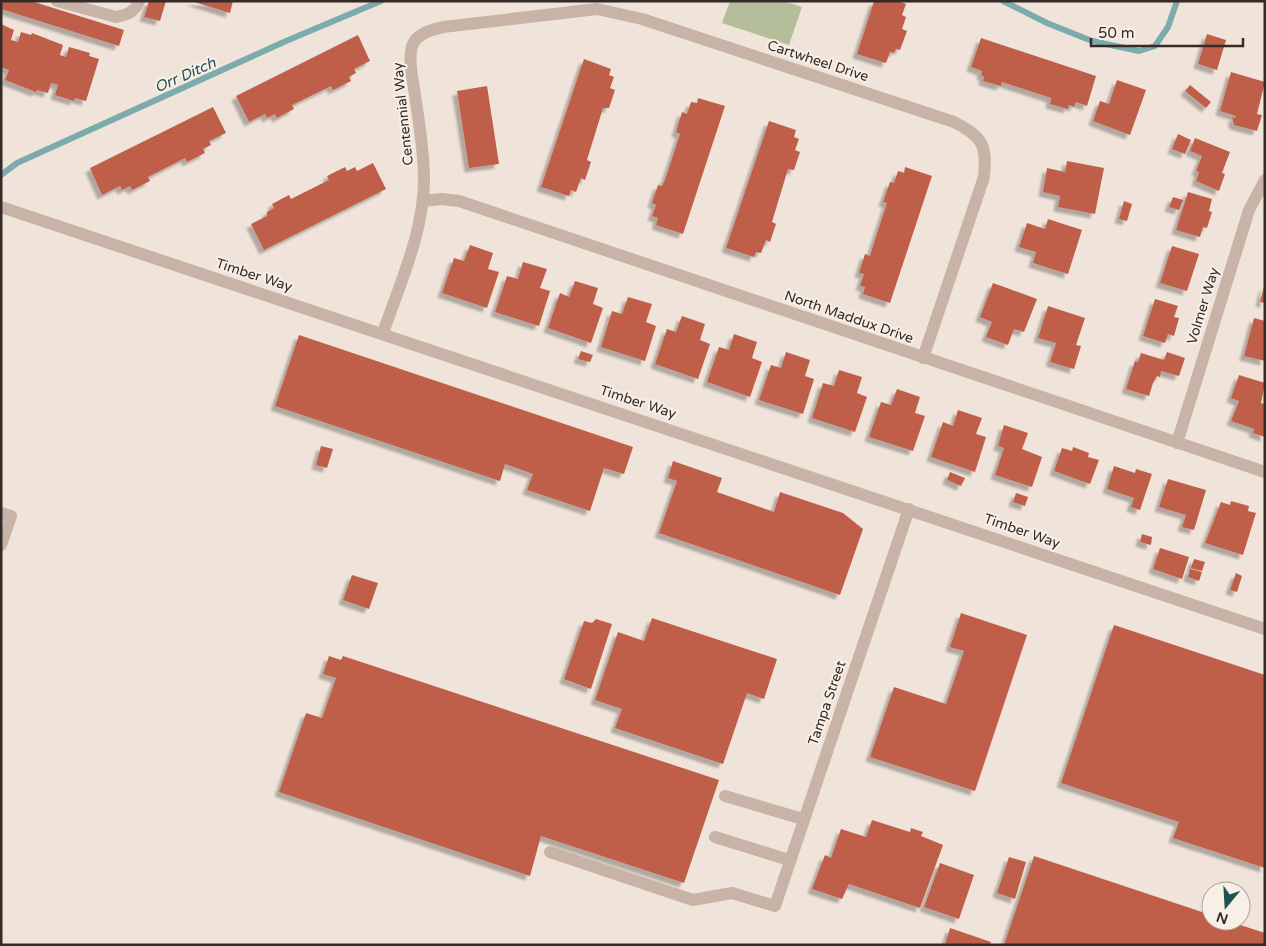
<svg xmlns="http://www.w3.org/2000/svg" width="1266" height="946" font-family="'Varela Round',sans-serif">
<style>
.green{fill:#b4be9b}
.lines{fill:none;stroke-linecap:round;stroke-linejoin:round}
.stream{stroke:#7babaa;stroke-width:6}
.building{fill:#bf5f49;filter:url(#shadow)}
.minor{stroke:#c7b4a7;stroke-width:12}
.labels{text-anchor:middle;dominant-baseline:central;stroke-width:4;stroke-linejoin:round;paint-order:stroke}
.street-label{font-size:14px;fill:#342a27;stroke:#f8efe6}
.water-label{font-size:15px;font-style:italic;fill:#1f5253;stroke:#f8efe6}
</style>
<defs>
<filter id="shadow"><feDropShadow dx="-4.5" dy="4.5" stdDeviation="1" flood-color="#0004"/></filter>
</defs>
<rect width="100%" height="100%" fill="#f0e4da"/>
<path class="green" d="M730 1H783L802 7 789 45 722 23Z"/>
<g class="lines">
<g class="stream">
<path d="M1003 1 1047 23 1092 41 1139 51 1155 46 1168 27 1177 1"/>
<path d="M1 175 17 163 286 41 381 1"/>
</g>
</g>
<g class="building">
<path d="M1 1H31L124 30 119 46 1 9Z"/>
<path d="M149 1H166L160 21 144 17Z"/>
<path d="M191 1H233L230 13Z"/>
<path d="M874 1H898L906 4 902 15 906 17 902 29 907 31 900 50 896 49 894 53 890 52 886 63 857 54Z"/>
<path d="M1 24 14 30 11 40 18 42 21 32 31 35 32 33 63 45 60 55 66 57 69 47 90 53 89 56 99 59 86 101 75 98 74 101 55 95 58 85 51 83 48 93 37 90 36 92 5 80 9 70 1 67Z"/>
<path d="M1207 34 1226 40 1217 70 1198 64Z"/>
<path d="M358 35 370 61 354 69 356 73 349 77 351 81 333 90 331 86 292 105 294 109 277 118 275 114 267 118 265 114 249 122 236 96Z"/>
<path d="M981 38 1096 76 1087 106 1076 102 1074 107 1069 105 1068 109 1050 104 1051 98 1002 82 1001 86 983 81 984 77 981 75 982 71 971 67Z"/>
<path d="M584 59 611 69 609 75 614 77 610 88 615 90 609 108H603L587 160 591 162 585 180 581 178 576 192 571 190 569 196 541 187Z"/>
<path d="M1231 72 1265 82 1257 114 1262 115 1257 131 1234 125 1232 117 1235 118 1236 116 1220 111Z"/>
<path d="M1117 80 1146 90 1130 135 1093 121 1100 101 1109 104Z"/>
<path d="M1190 85 1211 102 1206 108 1185 91Z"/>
<path d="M487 86 499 164 469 168 457 91Z"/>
<path d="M698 98 725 106 683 234 656 225 658 218 652 216 656 205 652 203 658 185 662 186 666 177 680 134 676 132 682 112 687 114 691 102 697 103Z"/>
<path d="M213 107 226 133 209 141 211 145 203 149 205 153 187 162 185 158 148 177 150 181 132 190 130 186 122 190 120 186 102 195 90 168Z"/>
<path d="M769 121 796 130 794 137 799 139 795 150 800 152 794 170 788 169 772 222 776 224 770 242 766 240 761 253 756 252 754 257 726 248Z"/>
<path d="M1178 134 1191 140 1185 154 1172 149Z"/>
<path d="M1195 138 1230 152 1222 173 1225 174 1219 191 1196 181 1199 172 1196 171 1202 156 1190 151Z"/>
<path d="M1067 161 1104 168 1095 214 1058 207 1060 196 1043 192 1047 168 1065 172Z"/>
<path d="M373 163 386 189 264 250 251 224 267 216V212L274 208 272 204 289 195 291 199 329 180 327 176 345 167 347 171 355 167 357 171Z"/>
<path d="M905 167 932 176 890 303 863 294 865 287 860 286 864 274 859 273 865 254 870 256 873 246 887 203 883 202 890 182 894 183 898 171 904 173Z"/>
<path d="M1188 192 1212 199 1209 211 1212 212 1207 228 1203 227 1200 237 1176 230Z"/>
<path d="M1173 197 1183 200 1179 210 1169 207Z"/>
<path d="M1124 201 1132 204 1127 221 1119 219Z"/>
<path d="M1048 219 1082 230 1068 274 1033 263 1036 252 1019 247 1027 223 1045 229Z"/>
<path d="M470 245 493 253 488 269 499 272 487 308 442 293 454 258 464 261Z"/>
<path d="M1172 246 1199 254 1187 291 1160 283Z"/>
<path d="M523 262 547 269 540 288 550 291 539 326 495 312 507 276 518 279Z"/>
<path d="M575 281 598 288 593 304 603 308 591 343 548 328 560 293 569 297Z"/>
<path d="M993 283 1037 299 1024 332 1014 329 1008 345 986 337 992 322 980 317Z"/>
<path d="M1264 286H1265V303L1260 302Z"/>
<path d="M628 297 652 304 646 322 656 326 645 361 601 347 612 311 622 314Z"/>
<path d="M1155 299 1178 306 1174 317 1179 318 1174 336 1168 334 1165 343 1143 336Z"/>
<path d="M1048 306 1085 318 1076 345 1081 346 1074 369 1050 362 1056 343 1038 338Z"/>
<path d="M682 316 705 324 700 340 710 344 698 379 655 364 667 329 676 332Z"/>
<path d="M1254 318 1265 321V361L1244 356Z"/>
<path d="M734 334 757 342 752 358 762 362 750 397 707 382 719 347 729 350Z"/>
<path d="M299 335 633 447 624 474 604 468 590 511 527 490 533 474 505 464 500 481 275 406Z"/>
<path d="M581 351 593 355 590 362 578 359Z"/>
<path d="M786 352 810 360 805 376 814 379 803 414 759 400 771 365 781 368Z"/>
<path d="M1167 352 1185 358 1179 376 1161 371 1160 377 1157 376 1153 383 1149 396 1126 389 1135 361 1138 362 1141 353 1164 360Z"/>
<path d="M839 370 862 377 857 393 867 397 855 432 812 418 823 383 834 386Z"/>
<path d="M1239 375 1265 383 1261 403 1265 404V437L1253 433 1254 429 1231 421 1239 401 1231 398Z"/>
<path d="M897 389 920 397 915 413 925 416 913 451 869 437 881 402 891 405Z"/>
<path d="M958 410 982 418 976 434 986 437 975 472 931 457 943 422 953 426Z"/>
<path d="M1004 425 1028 433 1022 449 1042 457 1032 487 995 475 1004 448 998 446Z"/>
<path d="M321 446 333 449 327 468 316 465Z"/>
<path d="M1073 447 1089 453 1088 457 1099 460 1090 484 1054 471 1062 448 1072 451Z"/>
<path d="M673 461 722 478 717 492 774 512 780 492 843 513 863 529 840 595 659 533 677 481 668 478Z"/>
<path d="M1114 466 1135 473 1136 469 1152 474 1140 510 1131 507 1134 498 1107 489Z"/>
<path d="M950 472 965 478 961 486 947 480Z"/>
<path d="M1168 479 1206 490 1194 530 1182 527 1186 515 1159 507Z"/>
<path d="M1016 493 1028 497 1025 506 1013 502Z"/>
<path d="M1231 501 1249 506 1248 511 1256 513 1243 555 1205 543 1221 502 1230 505Z"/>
<path d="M1142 534 1152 537 1151 545 1140 542Z"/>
<path d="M1160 548 1189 557 1182 579 1153 569Z"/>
<path d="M1194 559 1205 562 1202 571 1191 568Z"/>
<path d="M1190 569 1202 572 1199 581 1188 577Z"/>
<path d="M1236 573 1242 576 1237 592 1230 590Z"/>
<path d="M352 575 378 583 369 609 343 600Z"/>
<path d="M961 613 1027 635 975 791 870 757 894 687 946 704 964 651 950 647Z"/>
<path d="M652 618 777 659 764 699 747 693 723 764 615 728 622 709 595 700 618 632 644 641Z"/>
<path d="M596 619 612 624 591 689 564 679 584 621 592 623Z"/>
<path d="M1114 625 1265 675V868L1173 838 1179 822 1061 783Z"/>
<path d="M329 656 341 660 343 656 719 780 684 883 541 836 530 876 279 792 306 713 322 718 336 678 323 674Z"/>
<path d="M872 820 910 832 911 828 923 832 921 836 943 845 920 908 849 884 842 899 812 889 825 855 831 858 841 829 866 837Z"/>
<path d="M1034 856 1211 915V921H1228L1265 933V945H1004Z"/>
<path d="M1009 857 1026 862 1015 899 997 893Z"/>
<path d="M940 863 974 875 959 919 924 907Z"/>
<path d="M950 928 991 942 990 945H945Z"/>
</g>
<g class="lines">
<g class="minor">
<path d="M57 1 116 17C127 15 135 12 139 1"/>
<path d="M423 201 442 199 459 201 1265 472"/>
<path d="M1 207 1265 629"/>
<path d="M383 333C400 283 424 232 424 179 424 151 419 123 415 95 413 80 408 61 412 46 417 33 431 30 443 27L597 9 642 19 954 122C983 137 987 145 984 177L923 358"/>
<path d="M1177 443 1249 210 1265 180"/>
<path d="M1 513 11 516 1 545"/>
<path d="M725 796 803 819"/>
<path d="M715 837 789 860"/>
<path d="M550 852 693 900 732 893 775 906 909 509"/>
</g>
</g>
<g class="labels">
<g class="street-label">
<text transform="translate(818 61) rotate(18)">Cartwheel Drive</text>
<text transform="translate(403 114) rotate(-96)">Centennial Way</text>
<text transform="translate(254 275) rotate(18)">Timber Way</text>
<text transform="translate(1203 306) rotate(-73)">Volmer Way</text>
<text transform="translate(849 317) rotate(19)">North Maddux Drive</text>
<text transform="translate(638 402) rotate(18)">Timber Way</text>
<text transform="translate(1022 531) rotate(19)">Timber Way</text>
<text transform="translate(827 703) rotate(-71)">Tampa Street</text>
</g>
<g class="water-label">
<text transform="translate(185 75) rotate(-24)">Orr Ditch</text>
</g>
</g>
<rect width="1266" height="946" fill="none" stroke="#342a27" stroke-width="5"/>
<g transform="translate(1226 906) rotate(198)"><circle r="24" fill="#f8efe6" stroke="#aaa09a"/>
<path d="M0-4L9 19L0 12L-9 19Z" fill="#1f5253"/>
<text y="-8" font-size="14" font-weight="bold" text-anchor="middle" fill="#342a27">N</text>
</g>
<path d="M1091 38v8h152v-8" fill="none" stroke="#342a27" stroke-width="2.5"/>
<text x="1098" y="38" font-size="15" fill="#342a27" stroke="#f8efe6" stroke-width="4" paint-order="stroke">50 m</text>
</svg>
